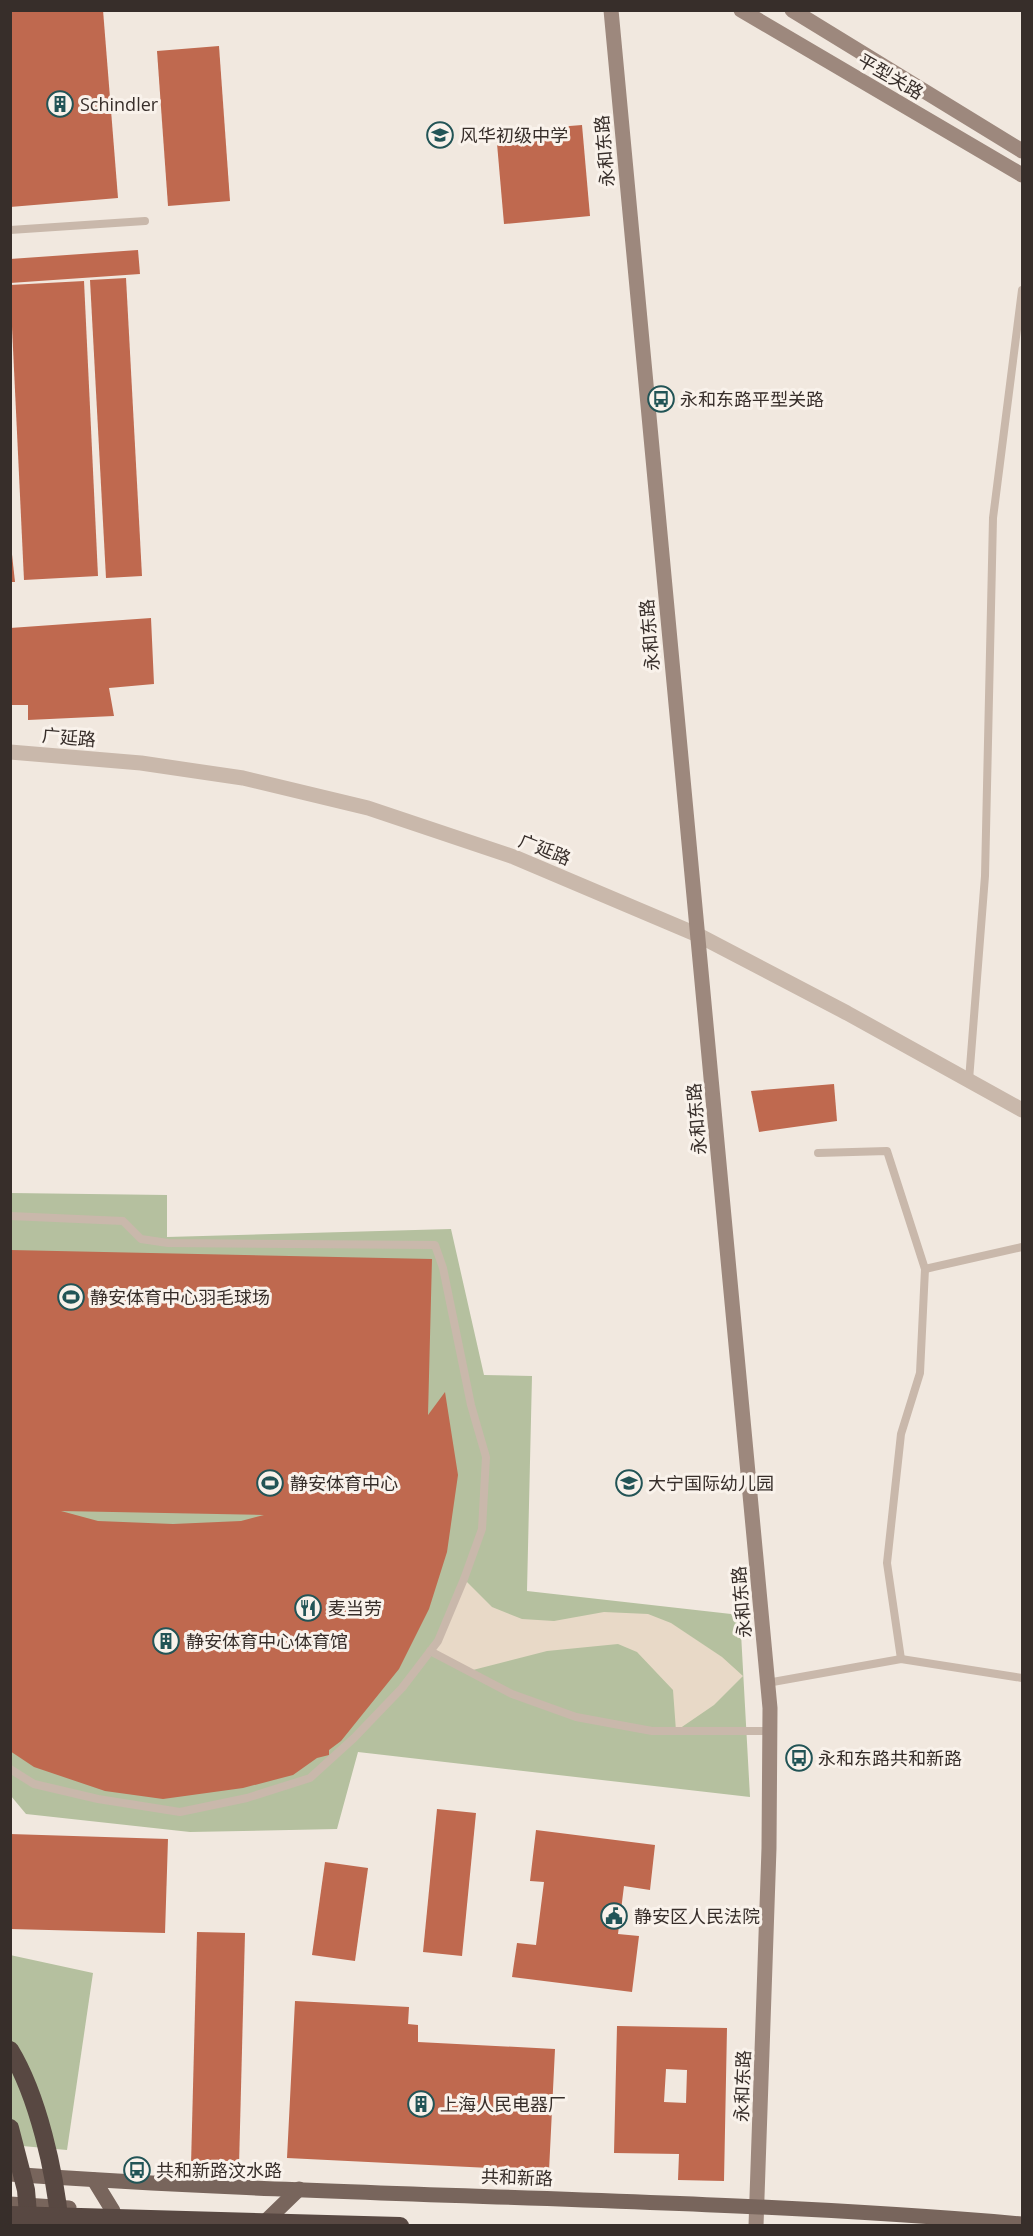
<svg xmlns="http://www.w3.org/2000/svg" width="1033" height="2236" font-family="'Open Sans','Noto Sans SC',sans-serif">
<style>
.green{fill:#b5c09f}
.plaza{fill:#e8d9c7}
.building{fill:#bf694f;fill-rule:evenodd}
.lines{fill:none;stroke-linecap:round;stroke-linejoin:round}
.lane{stroke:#c9b8ab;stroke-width:8}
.street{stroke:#c9b8ab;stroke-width:15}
.secondary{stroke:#9d887d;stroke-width:15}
.primary{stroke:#78655c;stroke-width:15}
.highway-bridge{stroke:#584842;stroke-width:18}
.labels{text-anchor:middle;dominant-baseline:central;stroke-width:6;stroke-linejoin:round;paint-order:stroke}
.street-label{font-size:18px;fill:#372e2a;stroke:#f9f2eb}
.poi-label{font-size:18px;fill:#372e2a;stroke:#f9f2eb;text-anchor:start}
</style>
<rect width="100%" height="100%" fill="#f1e8df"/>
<g class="green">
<path d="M11 1193 167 1195V1237L451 1229 484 1375 532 1376 527 1591 740 1615 750 1797 358 1752 337 1829 190 1832 26 1814 11 1796Z"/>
<path d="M10 1955 93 1973 67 2150 11 2145Z"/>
</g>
<path class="plaza" d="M464 1579 492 1607 522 1619 554 1621 604 1612 648 1614 671 1623 722 1657 743 1676 714 1705 676 1731 673 1690 637 1652 618 1644 547 1651 469 1671 430 1651Z"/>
<g class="building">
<path d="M10 10H103L118 198 10 207Z"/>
<path d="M219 46 230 201 168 206 157 51Z"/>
<path d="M582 125 590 216 504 224 496 132Z"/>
<path d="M138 250 140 274 10 283V259Z"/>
<path d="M126 278 142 576 106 578 90 280Z"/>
<path d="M84 281 98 576 24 580 10 285Z"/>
<path d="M10 536 15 582H10Z"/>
<path d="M151 618 154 684 109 688 114 716 28 720V705H10V628Z"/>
<path d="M834 1084 837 1121 759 1132 751 1091Z"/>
<path d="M10 1250 432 1259 428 1415 445 1392 458 1475 447 1552 429 1609 399 1669 341 1741 329 1750V1755L317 1758 293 1775 243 1788 163 1799 105 1791 34 1767 10 1751ZM61 1511 264 1515 241 1521 173 1524 98 1521Z"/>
<path d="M437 1809 476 1813 462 1956 423 1952Z"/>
<path d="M536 1830 655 1845 650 1890 624 1886 618 1934 639 1936 632 1992 512 1977 517 1943 536 1945 544 1882 530 1881Z"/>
<path d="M10 1834 168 1839 165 1933 10 1929Z"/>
<path d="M325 1862 368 1868 355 1961 312 1955Z"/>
<path d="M197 1932 245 1933 239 2166 191 2165Z"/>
<path d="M295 2001 409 2007 408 2024 418 2025V2042L555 2049 549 2171 287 2158Z"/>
<path d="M617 2026 727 2028 724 2181 678 2180 679 2154 614 2153ZM666 2069 687 2070 686 2103 664 2102Z"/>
</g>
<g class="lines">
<g class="lane">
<path d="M10 230 145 221"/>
<path d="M969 1080 985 876 993 518 1022 290"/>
<path d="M818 1153 887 1151 925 1269 920 1373 901 1434 887 1563 901 1659"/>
<path d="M10 1216 123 1221 141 1239 168 1243 435 1245 443 1268 471 1405 486 1457 482 1529 464 1579 438 1641 402 1688 354 1738 310 1778 247 1798 180 1812 98 1799 34 1784 10 1769"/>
<path d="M925 1269 1022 1247"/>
<path d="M430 1651 512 1694 576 1717 652 1731H770"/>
<path d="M767 1683 901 1659 1022 1678"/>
</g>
<path class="street" d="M10 752 141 763 243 778 368 808 514 857 698 935 847 1013 1022 1110"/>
<g class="secondary">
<path d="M611 10 770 1708 769 1848 756 2226"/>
<path d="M741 10 1022 175"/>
<path d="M792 10 1022 151"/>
</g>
<g class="primary">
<path d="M10 2174C347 2199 686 2195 1022 2224"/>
<path d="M94 2180 113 2211"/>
<path d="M10 2204 69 2208"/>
<path d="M266 2221 299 2189"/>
</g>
<g class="highway-bridge">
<path d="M10 2050C38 2096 55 2172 60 2226"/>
<path d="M10 2128 26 2190 29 2226"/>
<path d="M10 2215 400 2226"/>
</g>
</g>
<defs>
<g id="building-ring" transform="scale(1.35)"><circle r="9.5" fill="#f9f2eb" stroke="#225456" stroke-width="1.5"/><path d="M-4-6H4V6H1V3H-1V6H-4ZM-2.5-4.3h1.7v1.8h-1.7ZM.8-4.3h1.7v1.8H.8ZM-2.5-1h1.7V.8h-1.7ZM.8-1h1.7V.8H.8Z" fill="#225456"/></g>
<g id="school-ring" transform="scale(1.35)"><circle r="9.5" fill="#f9f2eb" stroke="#225456" stroke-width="1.5"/><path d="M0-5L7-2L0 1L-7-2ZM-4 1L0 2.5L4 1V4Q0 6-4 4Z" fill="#225456"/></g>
<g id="bus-ring" transform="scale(1.35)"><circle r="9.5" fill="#f9f2eb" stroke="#225456" stroke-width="1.5"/><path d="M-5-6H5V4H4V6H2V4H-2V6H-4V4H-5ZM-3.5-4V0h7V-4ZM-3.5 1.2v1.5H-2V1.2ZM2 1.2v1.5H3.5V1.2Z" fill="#225456"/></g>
<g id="stadium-ring" transform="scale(1.35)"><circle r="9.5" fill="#f9f2eb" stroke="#225456" stroke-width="1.5"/><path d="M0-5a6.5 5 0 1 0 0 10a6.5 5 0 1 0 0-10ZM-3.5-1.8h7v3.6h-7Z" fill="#225456"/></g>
<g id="restaurant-ring" transform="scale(1.35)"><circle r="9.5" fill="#f9f2eb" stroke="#225456" stroke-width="1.5"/><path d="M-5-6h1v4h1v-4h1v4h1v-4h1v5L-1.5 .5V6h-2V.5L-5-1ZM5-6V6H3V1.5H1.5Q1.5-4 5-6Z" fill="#225456"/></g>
<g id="civic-ring" transform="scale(1.35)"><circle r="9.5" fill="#f9f2eb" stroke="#225456" stroke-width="1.5"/><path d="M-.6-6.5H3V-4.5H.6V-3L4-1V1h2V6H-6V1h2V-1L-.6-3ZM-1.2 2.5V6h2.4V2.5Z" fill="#225456"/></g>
</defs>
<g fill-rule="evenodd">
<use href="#building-ring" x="60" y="104"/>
<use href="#school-ring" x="440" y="135"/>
<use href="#bus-ring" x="661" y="399"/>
<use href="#stadium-ring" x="71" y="1297"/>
<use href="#stadium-ring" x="270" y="1483"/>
<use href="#school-ring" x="629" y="1483"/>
<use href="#restaurant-ring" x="308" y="1608"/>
<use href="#building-ring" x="166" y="1641"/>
<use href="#bus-ring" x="799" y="1758"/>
<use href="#civic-ring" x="614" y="1916"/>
<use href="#building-ring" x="421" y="2104"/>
<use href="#bus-ring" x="137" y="2170"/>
</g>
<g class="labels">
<g class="street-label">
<text transform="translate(891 76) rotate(30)">平型关路</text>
<text transform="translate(604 151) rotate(-95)">永和东路</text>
<text transform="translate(649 635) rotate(-95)">永和东路</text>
<text transform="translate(69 737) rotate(5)">广延路</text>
<text transform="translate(545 849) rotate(22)">广延路</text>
<text transform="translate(696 1119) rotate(-95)">永和东路</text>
<text transform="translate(741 1602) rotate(-95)">永和东路</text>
<text transform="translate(742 2086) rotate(-88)">永和东路</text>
<text transform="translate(517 2177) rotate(2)">共和新路</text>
</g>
<g class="poi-label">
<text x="80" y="104">Schindler</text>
<text x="460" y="135">风华初级中学</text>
<text x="680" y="399">永和东路平型关路</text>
<text x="90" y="1297">静安体育中心羽毛球场</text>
<text x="290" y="1483">静安体育中心</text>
<text x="648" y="1483">大宁国际幼儿园</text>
<text x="328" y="1608">麦当劳</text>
<text x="186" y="1641">静安体育中心体育馆</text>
<text x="818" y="1758">永和东路共和新路</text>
<text x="634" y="1916">静安区人民法院</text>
<text x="440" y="2104">上海人民电器厂</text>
<text x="156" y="2170">共和新路汶水路</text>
</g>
</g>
<rect width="1033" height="2236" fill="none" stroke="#372e2a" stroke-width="24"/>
</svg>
